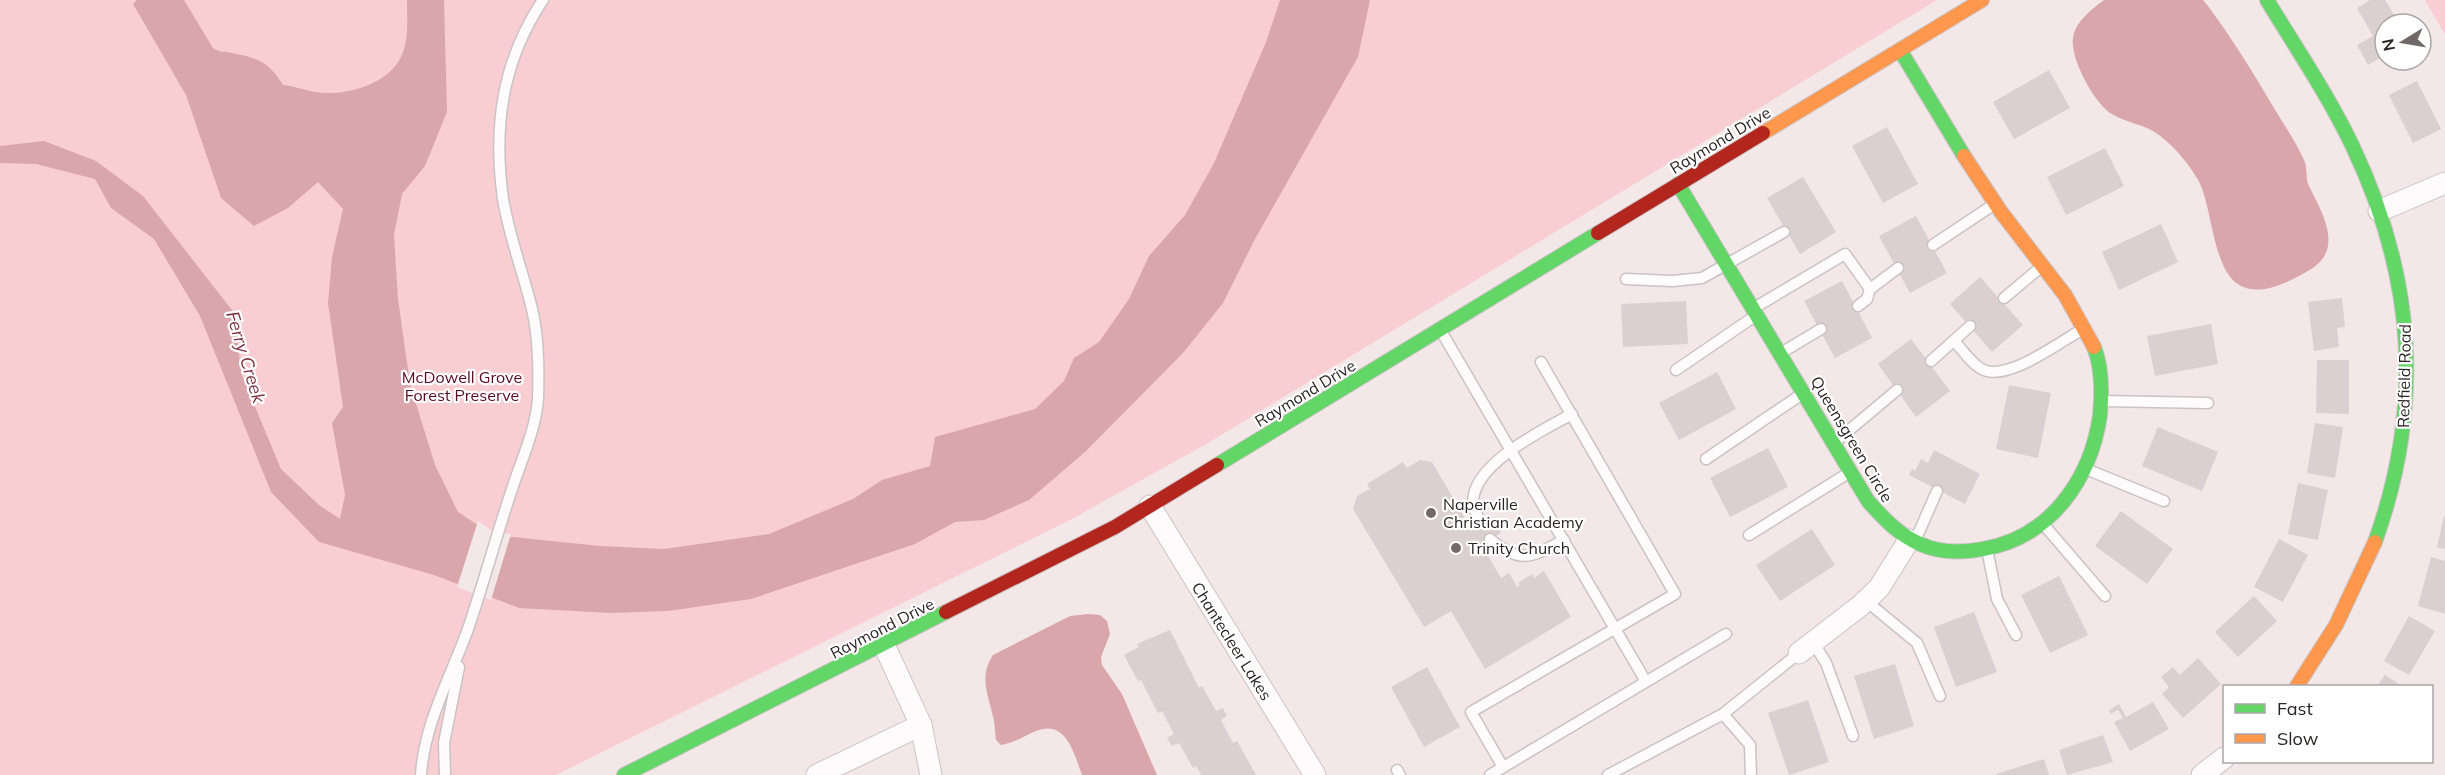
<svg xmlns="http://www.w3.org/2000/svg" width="2445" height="775" font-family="Mulish,sans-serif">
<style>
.green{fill:#f9ced3}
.water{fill:#d9a6ac}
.pier{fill:#f3e7e8}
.building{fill:#dad0d1}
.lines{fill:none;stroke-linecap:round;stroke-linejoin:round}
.lane-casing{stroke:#cbc2c3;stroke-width:13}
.street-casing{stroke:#cbc2c3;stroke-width:23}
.fast-casing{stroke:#cbc2c3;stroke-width:16}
.slow-casing{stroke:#cbc2c3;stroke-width:16}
.jam-casing{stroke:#cbc2c3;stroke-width:16}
.lane{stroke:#fdfbfc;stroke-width:10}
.street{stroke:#fdfbfc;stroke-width:21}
.fast{stroke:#63d668;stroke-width:14}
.slow{stroke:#ff974d;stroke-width:14}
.jam{stroke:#b3261e;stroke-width:14}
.poi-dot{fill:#716869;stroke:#fff;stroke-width:2}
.labels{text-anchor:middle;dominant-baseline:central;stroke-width:4.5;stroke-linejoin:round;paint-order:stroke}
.street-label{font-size:16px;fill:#2b2324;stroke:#fff}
.park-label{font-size:16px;fill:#5b0822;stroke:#fff}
.poi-label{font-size:16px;fill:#2b2324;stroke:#fff;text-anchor:start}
.water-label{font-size:18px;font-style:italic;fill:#7e2c3e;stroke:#fff}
</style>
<rect width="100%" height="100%" fill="#f3e7e8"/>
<g class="green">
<path d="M0 0H1937L1208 443 1070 520 556 775H0Z"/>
<path d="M2425 0H2445V35Z"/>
</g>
<g class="water">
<path d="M137 0H184L213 48C220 53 224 51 232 53 258 58 269 62 283 85 295 86 304 90 315 92 346 97 392 84 403 52 409 37 407 15 407 0H444L447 112 425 166 402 194 394 235 398 299 410 384 435 465 458 512 493 535 600 546 664 549 769 534 853 499 882 480 930 466 935 437 1035 409 1064 381 1074 358 1099 342 1129 299 1149 256 1185 215 1214 163 1266 42 1280 0H1370L1358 57 1255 239 1223 303 1183 353 1085 452 1029 500 984 520 955 522 915 544 751 599 668 611 610 613 519 608 434 575 319 542 271 492 200 316 154 239 111 208 95 179 36 164 0 163V146L44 141 96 161 143 196 235 314 241 373 281 469 319 505 340 519 345 495 332 423 343 407 328 303 332 257 343 209 318 182 288 208 254 226 221 198 186 95 133 4Z"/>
<path d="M2104 0H2203L2208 6C2234 41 2255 76 2277 113 2286 128 2297 144 2304 160 2308 168 2305 178 2309 186 2318 205 2336 233 2325 255 2320 265 2307 272 2297 277 2282 285 2258 295 2241 286 2212 272 2213 206 2198 180 2189 164 2174 146 2159 135 2145 124 2125 123 2110 113 2093 101 2070 58 2073 38 2075 22 2092 9 2104 0Z"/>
<path d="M1088 614 1100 615 1107 621 1110 634 1101 657 1102 665 1122 694 1157 775H1082C1074 753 1066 719 1036 731 1024 736 1014 743 1001 745L996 740C995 734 995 727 994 721 989 696 978 678 993 655L1070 616Z"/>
</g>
<path class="pier" d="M478 521 494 532 511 534 491 600 457 587Z"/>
<g class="building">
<path d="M2370 0H2385L2400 24H2385V40L2381 42 2385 55 2368 65 2357 45 2373 36 2357 8Z"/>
<path d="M2049 70 2070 108 2014 139 1993 102Z"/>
<path d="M2417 81 2441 129 2413 143 2389 95Z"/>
<path d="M1887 127 1918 184 1883 203 1852 146Z"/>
<path d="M2105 148 2124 186 2066 215 2047 177Z"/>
<path d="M1803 177 1836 232 1800 254 1767 198Z"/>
<path d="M1916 216 1947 273 1910 293 1879 236Z"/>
<path d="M2161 224 2178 262 2119 290 2102 252Z"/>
<path d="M1980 277 2023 325 1992 352 1950 304Z"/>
<path d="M1842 281 1872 338 1835 358 1804 301Z"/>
<path d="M2342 298 2345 327 2337 328 2339 347 2314 351 2308 302Z"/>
<path d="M1686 301 1688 344 1623 347 1621 304Z"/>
<path d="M2211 324 2218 364 2155 376 2147 336Z"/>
<path d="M1911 339 1950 391 1916 417 1878 364Z"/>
<path d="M2317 360H2349V414L2316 413Z"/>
<path d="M1717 372 1736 409 1679 440 1659 403Z"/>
<path d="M2009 385 2051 393 2038 458 1996 449Z"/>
<path d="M2315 423 2343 427 2335 478 2307 473Z"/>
<path d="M2158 427 2218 452 2202 491 2142 466Z"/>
<path d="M1768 448 1788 487 1730 517 1710 478Z"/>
<path d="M1934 450 1980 474 1965 504 1909 475 1912 469 1915 471 1921 459 1928 463Z"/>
<path d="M1420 460 1432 462 1470 527 1491 515 1501 533 1481 544 1501 578 1509 573 1517 587 1520 585 1518 583 1532 574 1534 578 1544 571 1571 617 1485 669 1451 611 1424 627 1353 509 1357 496 1370 489 1367 484 1403 462 1407 468Z"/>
<path d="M2298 483 2328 490 2318 540 2288 534Z"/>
<path d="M2121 511 2173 549 2147 584 2095 546Z"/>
<path d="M2444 516H2445V549L2437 547Z"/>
<path d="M1812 529 1835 565 1780 601 1756 565Z"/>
<path d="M2279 539 2308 555 2283 602 2254 587Z"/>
<path d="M2431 557 2445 561V614L2418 606Z"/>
<path d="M2059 576 2088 635 2050 653 2021 595Z"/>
<path d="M2254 596 2277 621 2238 657 2215 632Z"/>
<path d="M1974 612 1997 672 1956 687 1934 627Z"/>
<path d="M2409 616 2435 631 2409 675 2384 661Z"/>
<path d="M1170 630 1199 688 1202 686 1216 711 1223 708 1227 716 1221 720 1233 743 1237 741 1256 775H1201L1196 766 1193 768 1179 743 1172 746 1167 738 1174 734 1162 711 1158 713 1141 680 1138 681 1124 655 1139 647 1137 644Z"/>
<path d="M2198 658 2221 684 2183 718 2162 694 2169 687 2161 677 2173 667 2180 675Z"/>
<path d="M1895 664 1914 726 1874 739 1854 676Z"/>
<path d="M1427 667 1460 727 1424 747 1391 687Z"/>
<path d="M2385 675 2402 686H2377Z"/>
<path d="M1808 700 1829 762 1789 775 1768 713Z"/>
<path d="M2153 702 2169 729 2130 751 2114 722 2123 718 2118 710 2111 714 2109 710 2119 704 2126 717Z"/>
<path d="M2103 735 2113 762 2067 775 2059 750Z"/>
<path d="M2044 759 2049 775H1996V774Z"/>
</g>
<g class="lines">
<g class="lane-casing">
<g id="lane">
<path d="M1933 245 1993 205"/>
<path d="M1626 279 1673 281 1702 278 1784 232"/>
<path d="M2004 298 2041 267"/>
<path d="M1858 306 1867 299 1870 289"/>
<path d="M1754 308 1845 254 1870 289 1898 268"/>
<path d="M1441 331 1645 680"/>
<path d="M1954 341C1962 349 1970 362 1980 368 2004 385 2061 341 2083 329"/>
<path d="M1781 353 1821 329"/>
<path d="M1931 361 1970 326"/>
<path d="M1676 370 1755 316"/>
<path d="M2103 401 2208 403"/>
<path d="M1835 442 1897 390"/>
<path d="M1706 459 1802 394"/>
<path d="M2086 469 2164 501"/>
<path d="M1480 521C1478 516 1473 509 1473 503 1472 464 1543 430 1572 414"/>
<path d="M2044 525 2105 596"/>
<path d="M1749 535 1850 472"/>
<path d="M1490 539C1520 565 1533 557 1564 540"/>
<path d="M1916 539 1937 491"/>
<path d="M1987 549 1997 599 2016 635"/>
<path d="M1865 600 1917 643 1940 696"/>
<path d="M1813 642 1826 663 1853 736"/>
<path d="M1723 714 1750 745 1751 775"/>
<path d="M1503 767 1471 712 1675 594 1541 362"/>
<path d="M1397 770 1400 775"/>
<path d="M421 775C424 724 451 676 468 629 484 582 497 533 513 486 522 459 536 428 538 399 539 369 539 338 532 309 523 272 509 236 503 199 493 127 502 61 543 0"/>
<path d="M445 775 444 743 459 667"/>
<path d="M1490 775 1726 634"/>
<path d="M1608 775 1723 714 1799 653"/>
</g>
</g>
<g class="street-casing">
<g id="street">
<path d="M2379 211 2445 183"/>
<path d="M1150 506 1315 775"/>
<path d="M884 645 921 725 931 775"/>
<path d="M1799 653 1860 606 1879 588 1909 540"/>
<path d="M817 775 921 725"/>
<path d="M2202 775 2224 758"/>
</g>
</g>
<g class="fast-casing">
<g id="fast">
<path d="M2267 0C2296 48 2328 95 2352 145 2415 277 2424 405 2375 542"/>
<path d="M1900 50 1964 156"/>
<path d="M1678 184 1868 501C1883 518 1899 535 1920 544 1940 553 1962 553 1983 549 2050 538 2091 479 2100 415 2102 394 2102 367 2094 347"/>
<path d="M1217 465 1598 233"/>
<path d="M624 775 946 612"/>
</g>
</g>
<g class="slow-casing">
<g id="slow">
<path d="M1763 133 1982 0"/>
<path d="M1964 156 2001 212 2065 295 2094 347"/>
<path d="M2297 686 2336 625 2375 542"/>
</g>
</g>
<g class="jam-casing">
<g id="jam">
<path d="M1598 233 1763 133"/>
<path d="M946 612 1115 527 1217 465"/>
</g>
</g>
<use href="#lane" class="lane"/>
<use href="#street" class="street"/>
<use href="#fast" class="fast"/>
<use href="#slow" class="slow"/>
<use href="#jam" class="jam"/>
</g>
<g class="poi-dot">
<circle cx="1431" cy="513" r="6"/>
<circle cx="1456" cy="548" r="6"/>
</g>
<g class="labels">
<g class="street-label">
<text transform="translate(1720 140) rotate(-31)">Raymond Drive</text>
<text transform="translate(2404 376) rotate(-89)">Redfield Road</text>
<text transform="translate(1305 393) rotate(-31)">Raymond Drive</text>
<text transform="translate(1852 439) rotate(59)">Queensgreen Circle</text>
<text transform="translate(882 628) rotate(-27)">Raymond Drive</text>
<text transform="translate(1232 641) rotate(58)">Chantecleer Lakes</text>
</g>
<g class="park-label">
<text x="462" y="377">McDowell Grove<tspan x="462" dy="18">Forest Preserve</tspan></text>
</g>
<g class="poi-label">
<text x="1443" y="504">Naperville<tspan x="1443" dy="18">Christian Academy</tspan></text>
<text x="1468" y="548">Trinity Church</text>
</g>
<g class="water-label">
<text transform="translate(246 357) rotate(73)">Ferry Creek</text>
</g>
</g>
<rect x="2223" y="685" width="210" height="78" fill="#ffffff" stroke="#aaa7a7" stroke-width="1.5"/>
<rect x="2235" y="704" width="30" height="9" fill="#63d668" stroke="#aaa7a7" stroke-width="1.5"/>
<text x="2277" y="715" font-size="18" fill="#2b2324">Fast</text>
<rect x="2235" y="734" width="30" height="9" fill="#ff974d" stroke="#aaa7a7" stroke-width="1.5"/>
<text x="2277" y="745" font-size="18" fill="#2b2324">Slow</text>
<g transform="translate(2403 42) rotate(259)"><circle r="28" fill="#ffffff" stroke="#aaa7a7" stroke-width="1.5"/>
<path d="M0-4.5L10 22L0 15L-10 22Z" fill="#716869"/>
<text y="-9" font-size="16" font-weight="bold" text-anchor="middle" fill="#2b2324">N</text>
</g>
</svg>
